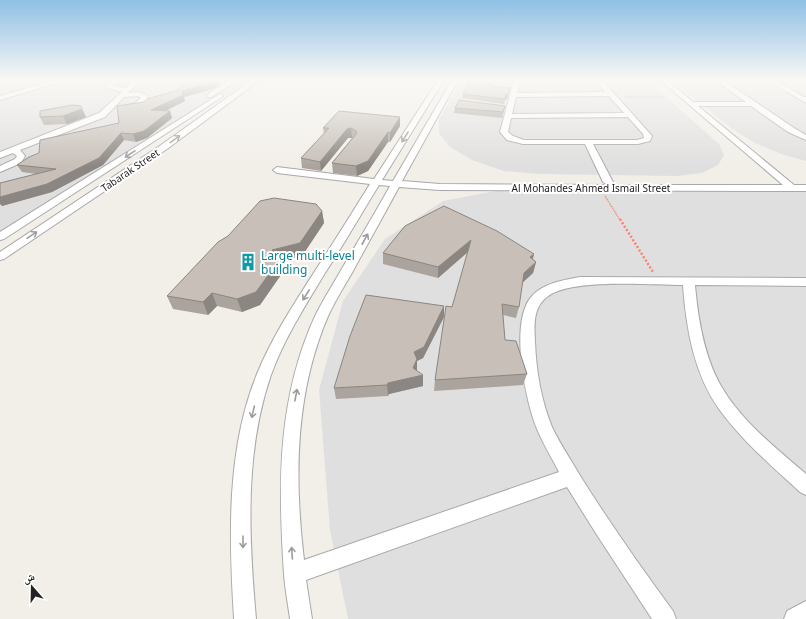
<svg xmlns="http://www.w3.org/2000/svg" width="806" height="619" font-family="'Noto Sans','Noto Naskh Arabic',sans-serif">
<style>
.residential{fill:#e0dfdf}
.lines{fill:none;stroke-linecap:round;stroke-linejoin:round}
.minor-casing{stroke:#a9a9a9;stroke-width:2}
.path-far1{stroke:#fa8072;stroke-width:1.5;stroke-dasharray:1 1;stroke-linecap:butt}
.path{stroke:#fa8072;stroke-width:2.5;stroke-dasharray:2 2;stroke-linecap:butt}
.minor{fill:#fff;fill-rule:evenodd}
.wall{fill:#aba49e}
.shaded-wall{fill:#8b8681}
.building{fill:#c7bfb8;stroke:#8b8681}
.oneway{stroke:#9c9c9c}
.labels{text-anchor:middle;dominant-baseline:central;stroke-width:4;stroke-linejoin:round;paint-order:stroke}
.far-street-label{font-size:10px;fill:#222;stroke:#fff}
.culture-label{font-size:12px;fill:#0d838f;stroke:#fff;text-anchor:start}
</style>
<rect width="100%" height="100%" fill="#f2efe9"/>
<g class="residential">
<path d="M0 80H250L0 242Z"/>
<path d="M461 80H647L719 144 724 155 718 165 702 173 677 176 541 174 504 171 472 160 450 147 439 133V120Z"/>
<path d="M670 80H806V161L784 155 755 143 735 131Z"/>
<path d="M587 189H806V619H348L330 530 319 390 343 301 385 239 443 201 501 190Z"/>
</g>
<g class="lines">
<g class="minor-casing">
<g id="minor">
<path d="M55 80H66L0 100V96Z"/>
<path d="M112 80H120L113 86 126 88 133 80H140L128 93 139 92 146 95 148 99 139 106 126 109 123 107 124 106 135 103 141 98 138 96 124 97 105 117 20 150 25 156 21 163 0 172V166L15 159 17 156 13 153 0 158V152L99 113 122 92 107 88V84Z"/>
<path d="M229 80H237L211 97H207V95Z"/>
<path d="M252 80H260L167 149 4 259 0 260V252L161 145Z"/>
<path d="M438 80H444L382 180 393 181 452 80H458L402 181 440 184 608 185 603 182 585 144H523L507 140 500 132 514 80H520L517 93 605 92 595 80H602L652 136 650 141 638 144H593L613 182 608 185H783L660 80H667L693 102H746L715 80H723L794 128 806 135V140L788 132 751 106H698L794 185H806V191L440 190 399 187C384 215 368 243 353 271 345 285 336 299 329 314 295 391 294 477 304 560L559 472C552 458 543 444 537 429 525 400 509 321 532 296 544 283 564 280 580 277L806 278V286L695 285C698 319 704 356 721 386 741 421 776 448 806 474V495L800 492C772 466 742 441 719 409 694 374 686 328 683 285 652 285 569 278 547 297 533 307 534 326 535 341 536 370 541 400 552 427 560 444 574 465 584 482 612 526 642 569 673 611L676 619H652L597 535 567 487 306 580 312 619H290C288 604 285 589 284 574 278 484 277 398 316 314 323 300 332 286 340 272 357 243 374 215 390 186L379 185C361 214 344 244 325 273 305 306 284 339 271 375 244 453 249 539 256 619H234C229 538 226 450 257 374 272 337 294 304 315 271 334 242 352 213 370 184L277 173 273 170 277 167 374 179ZM609 96 624 113 512 114 516 97ZM628 117 643 134 644 138 637 140H524L513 136 508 132 511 118Z"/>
<path d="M767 80H775L806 98V103Z"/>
<path d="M220 94 223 96 222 97 4 239 0 240V232Z"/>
<path d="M806 601V619H784L787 611Z"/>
</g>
</g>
<g class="path-far1">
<path d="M625 97H664"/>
<path d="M605 196 620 220"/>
</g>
<path class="path" d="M620 219 653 272"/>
<use href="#minor" class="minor"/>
</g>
<g class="wall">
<path d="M220 85 213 89 184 97 185 101 165 111H170L172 118 147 138 136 142 124 140 103 165 52 192 2 206 36 174 22 172 17 165 119 123 144 102Z"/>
<path d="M491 86 509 92 507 99 505 100 504 104 462 98 463 94Z"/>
<path d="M81 106 86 117 67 124 44 125 40 117Z"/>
<path d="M455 108 504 111 502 118 454 113Z"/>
<path d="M400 117V126L390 142H388L368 171 357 176 333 173 332 163 352 138H348L321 171 302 168 301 158 324 134 323 128Z"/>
<path d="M322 211 324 223 302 256 280 261 283 272 260 305 242 312 217 306 208 315 173 309 167 296 228 236Z"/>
<path d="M405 226 534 254 533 259 536 262 533 273 522 283 519 307 516 318 503 315 505 340 527 374 523 385 434 391 435 380 452 307 468 252 438 278 383 264V253Z"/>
<path d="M444 317 423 358 417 361V370L423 386 389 394 388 396 336 399 334 388Z"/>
</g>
<g class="shaded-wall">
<path d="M214 80H219L220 85 213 89 184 97 185 101 153 117 151 110 182 91Z"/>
<path d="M510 88 507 99 505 100V95Z"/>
<path d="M82 109 86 117 67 124 63 116Z"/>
<path d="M170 111 172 118 147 138 136 142 133 134Z"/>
<path d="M400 117V126L390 142V133Z"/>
<path d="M351 128 352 138H348L321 171 320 162 347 129Z"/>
<path d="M388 132V142L368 171 357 176 356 166Z"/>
<path d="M121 133 124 140 103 165 52 192 2 206 0 204V197L47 184Z"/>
<path d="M322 211 324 223 302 256 280 261 283 272 260 305 242 312 237 299 272 250Z"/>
<path d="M471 240 470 250 438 278V267Z"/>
<path d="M534 254 531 265 530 257Z"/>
<path d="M536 262 533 273 521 284 524 273Z"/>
<path d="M212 293 217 306 208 315 203 302Z"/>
<path d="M444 306V317L423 358 417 361V370L413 378 423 375V386L389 394 388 396 387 385 388 383 414 352Z"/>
</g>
<g class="building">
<path d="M192 80H214L211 82 182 91 183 95 151 110 170 111 144 131 133 134 121 133 99 158 47 184 0 197V183L56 169 17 165 29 157 39 153 40 140 119 123 117 106 144 102 147 99 179 90V89Z"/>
<path d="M470 80H491V86L510 88 508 94 505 95V99L463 94Z"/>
<path d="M459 100 505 106 503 112 455 108Z"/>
<path d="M72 105 81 106 82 109 63 116 40 117V111Z"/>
<path d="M339 111 400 117 390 133 388 132 368 161 356 166 332 163 357 133 356 131 351 128 347 129 320 162 301 158 329 128H323Z"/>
<path d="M274 198 316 204 322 211 300 243 272 250 280 259 256 292 237 299 212 293 203 302 167 296 218 242 228 236 260 201Z"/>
<path d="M444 206 497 231 534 254 530 257 536 262 524 273 519 307 502 304 505 340 516 341 527 374 435 380 446 306 452 307 471 240 438 267 383 253 405 226Z"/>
<path d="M366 295 444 306 424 347 414 352 417 359 413 368 423 375 388 383 387 385 334 388 350 336Z"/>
</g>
<defs><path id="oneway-shaft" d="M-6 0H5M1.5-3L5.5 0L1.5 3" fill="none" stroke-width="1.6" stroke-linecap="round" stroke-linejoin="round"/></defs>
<g class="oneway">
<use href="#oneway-shaft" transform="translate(405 137) rotate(122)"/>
<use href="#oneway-shaft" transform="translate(175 139) rotate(-36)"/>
<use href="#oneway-shaft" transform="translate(130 154) rotate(147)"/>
<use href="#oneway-shaft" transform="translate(32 235) rotate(-34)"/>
<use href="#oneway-shaft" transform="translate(365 239) rotate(-61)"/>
<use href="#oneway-shaft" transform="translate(306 295) rotate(122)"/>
<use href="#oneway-shaft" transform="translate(296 395) rotate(-79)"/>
<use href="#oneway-shaft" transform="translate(253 412) rotate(103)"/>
<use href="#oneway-shaft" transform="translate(243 542) rotate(90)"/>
<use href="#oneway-shaft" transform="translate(292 553) rotate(-94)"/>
</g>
<linearGradient id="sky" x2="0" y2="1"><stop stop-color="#8fc0e4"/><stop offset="0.48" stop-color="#f9f8f5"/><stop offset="1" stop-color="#f9f8f5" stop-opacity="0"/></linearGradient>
<rect width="806" height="167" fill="url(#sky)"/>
<defs>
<g id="building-bare" transform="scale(1.38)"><path d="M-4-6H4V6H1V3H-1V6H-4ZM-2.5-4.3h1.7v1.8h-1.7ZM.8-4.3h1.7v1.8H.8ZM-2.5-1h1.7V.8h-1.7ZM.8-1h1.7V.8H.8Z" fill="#0f9aa8" stroke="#fff" stroke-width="2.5" paint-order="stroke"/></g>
</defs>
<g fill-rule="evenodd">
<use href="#building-bare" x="248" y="262"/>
</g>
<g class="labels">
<g class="far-street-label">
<text transform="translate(130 170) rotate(-34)">Tabarak Street</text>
<text x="591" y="188">Al Mohandes Ahmed Ismail Street</text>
</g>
<g class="culture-label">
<text x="261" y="255">Large multi-level<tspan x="261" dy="14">building</tspan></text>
</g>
</g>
<g transform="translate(32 587) rotate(340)" stroke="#ffffff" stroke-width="3" paint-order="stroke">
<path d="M0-3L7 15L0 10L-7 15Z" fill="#222222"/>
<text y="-6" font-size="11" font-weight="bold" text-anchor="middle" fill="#222222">ش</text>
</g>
</svg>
